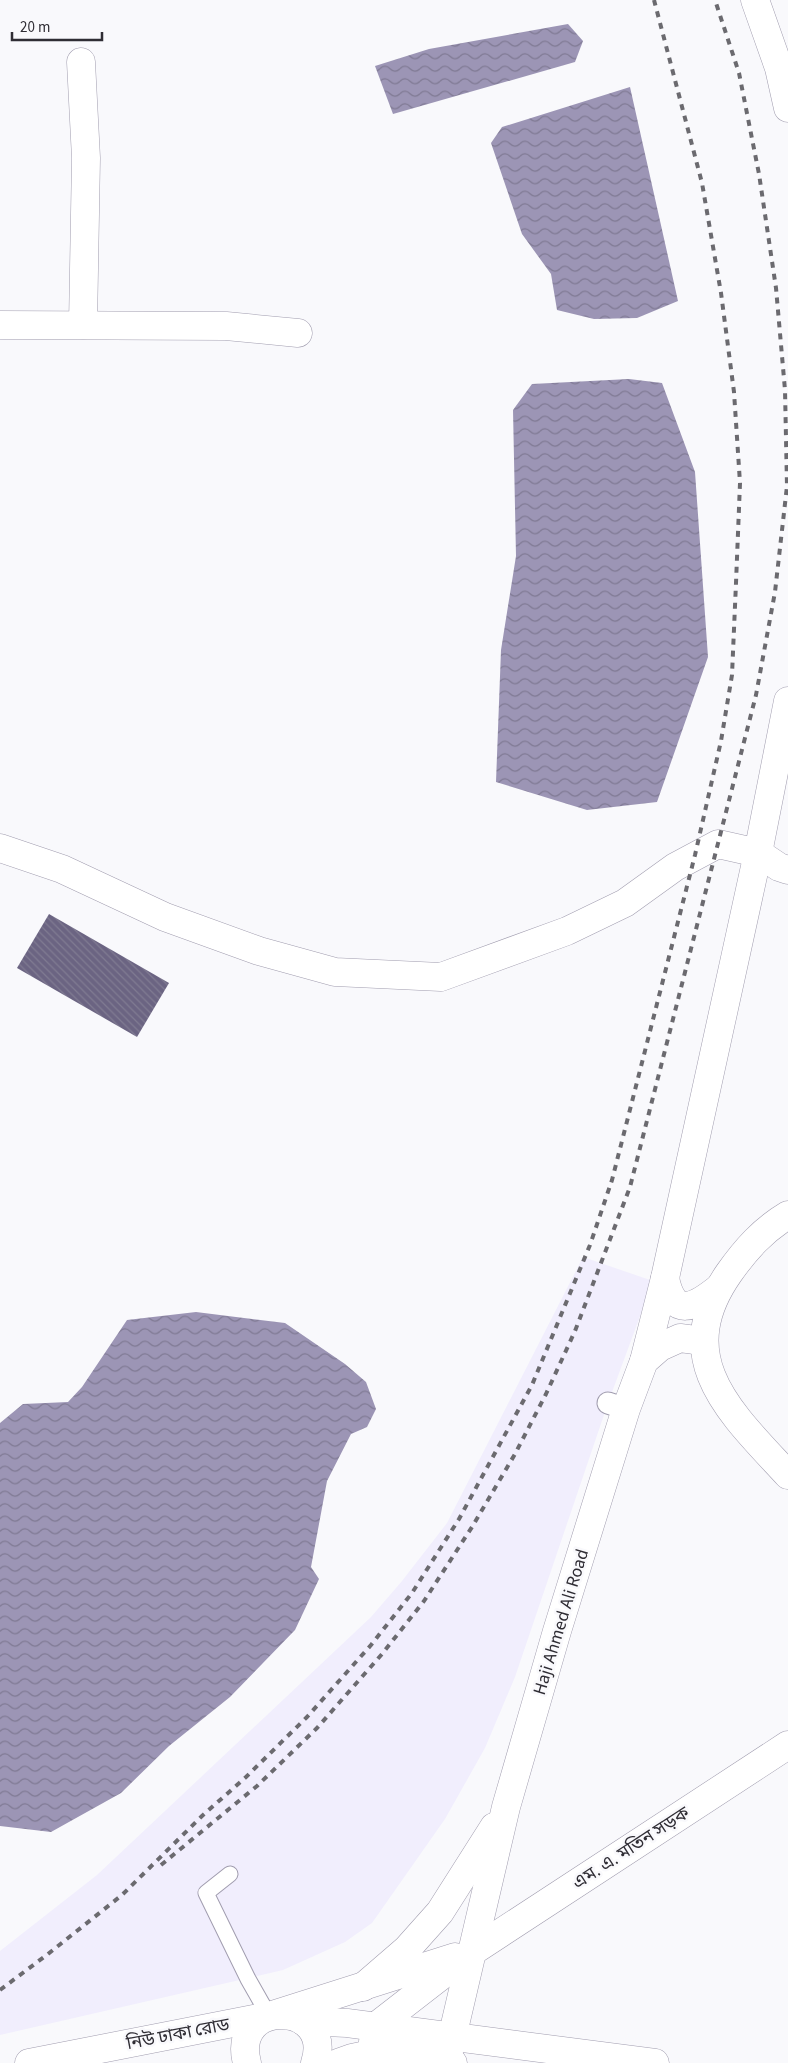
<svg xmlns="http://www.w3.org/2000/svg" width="788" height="2063" font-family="'Source Sans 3','Noto Sans Bengali',sans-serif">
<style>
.built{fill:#f1eefd}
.water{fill:url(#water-waves)}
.building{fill:url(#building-back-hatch)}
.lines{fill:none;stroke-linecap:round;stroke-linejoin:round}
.service-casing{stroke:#a19daf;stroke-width:17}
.pedestrian-casing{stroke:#a19daf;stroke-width:23}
.minor-casing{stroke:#a19daf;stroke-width:29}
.secondary-casing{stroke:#a19daf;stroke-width:29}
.primary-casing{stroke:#a19daf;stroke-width:29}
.service{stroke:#fff;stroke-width:15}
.pedestrian{stroke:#fff;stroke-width:21}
.minor{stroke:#fff;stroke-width:28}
.secondary{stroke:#fff;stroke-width:28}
.primary{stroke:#fff;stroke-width:28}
.rail{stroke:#6b6a6f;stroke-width:4;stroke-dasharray:6 6;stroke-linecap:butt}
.labels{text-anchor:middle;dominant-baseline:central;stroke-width:5;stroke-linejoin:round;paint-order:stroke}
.street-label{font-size:18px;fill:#2f2d34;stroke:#f9f9fc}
</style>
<defs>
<pattern id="water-waves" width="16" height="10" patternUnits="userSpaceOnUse" patternTransform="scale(1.25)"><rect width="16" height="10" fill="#9c95b5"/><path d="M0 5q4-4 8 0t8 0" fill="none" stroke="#807a94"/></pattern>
<pattern id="building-back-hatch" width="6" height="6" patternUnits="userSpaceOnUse" patternTransform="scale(1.25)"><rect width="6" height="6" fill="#6b6482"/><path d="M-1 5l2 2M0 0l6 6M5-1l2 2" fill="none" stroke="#807b92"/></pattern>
</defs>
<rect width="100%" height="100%" fill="#f9f9fc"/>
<path class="built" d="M583 1257 653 1281 608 1403 515 1677 485 1748 445 1819 372 1923 345 1942 283 1970 0 2035V1951L97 1875 371 1617 402 1581 447 1523Z"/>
<g class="water">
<path d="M568 24 583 41 575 62 393 114 375 66 429 49Z"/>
<path d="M630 87 678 301 637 318 594 319 557 310 551 274 522 234 491 143 502 127Z"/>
<path d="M629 379 662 383 695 472 708 657 657 802 587 810 496 782 501 650 516 556 513 410 532 384Z"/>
<path d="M196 1312 285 1323 345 1364 366 1382 376 1409 367 1427 351 1434 327 1481 311 1567 319 1579 295 1630 230 1697 169 1746 121 1793 51 1832 0 1826V1423L23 1404 68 1402 82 1387 127 1320Z"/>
</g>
<path class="building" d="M49 914 169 983 137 1037 17 968Z"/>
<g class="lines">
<g class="service-casing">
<path id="service" d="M230 1874 206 1893 248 1979 269 2016"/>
</g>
<g class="pedestrian-casing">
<path id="pedestrian" d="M608 1403 626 1409"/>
</g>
<g class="minor-casing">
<g id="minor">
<path d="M755 0 779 68 788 108"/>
<path d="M81 62 86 158 83 325"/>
<path d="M0 325 226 326 298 333"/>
<path d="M0 848 62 869 165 917 259 951 335 972 441 977 567 931 625 903 675 867 718 844 758 853 779 867 788 870"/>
<path d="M665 1278C673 1319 694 1308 719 1288"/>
<path d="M644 1361 665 1278 758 853 788 701"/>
<path d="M363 1987 407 1949 440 1912 494 1827"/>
<path d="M447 2059 506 1807 557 1631 626 1409 644 1361 660 1347 680 1338 703 1341"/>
</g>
</g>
<g class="secondary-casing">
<g id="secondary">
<path d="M788 1215C763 1230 746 1249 729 1273 669 1359 731 1413 788 1475"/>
<path d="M269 2016 455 1957"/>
<path d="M375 2027 473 1951 788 1745"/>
</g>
</g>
<g class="primary-casing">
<g id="primary">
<path d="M303 2021 347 2023 655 2063"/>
<path d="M371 2054 453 2063"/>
<path d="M29 2063 269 2016"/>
<path d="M247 2063C230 1997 335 2001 315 2063"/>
<path d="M338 2063 352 2058 371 2054 374 2036"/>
</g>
</g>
<use href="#service" class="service"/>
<use href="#pedestrian" class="pedestrian"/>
<use href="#minor" class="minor"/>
<use href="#secondary" class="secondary"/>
<use href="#primary" class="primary"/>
<g class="rail">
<path d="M161 1865 257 1786 317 1728 382 1654 424 1601 472 1527 515 1454 546 1394 575 1331 630 1187 756 695 775 592 787 486 785 390 776 288 759 174 739 73 715 0"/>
<path d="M0 1990 48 1954 122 1895 202 1816 246 1777 307 1717 371 1645 412 1593 459 1519 532 1385 590 1245 612 1180 695 855 721 741 732 675 736 583 740 483 734 392 721 293 702 183 654 0"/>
</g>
</g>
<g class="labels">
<g class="street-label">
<text transform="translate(561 1622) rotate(-73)">Haji Ahmed Ali Road</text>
<text transform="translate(631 1848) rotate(-33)">এম. এ. মতিন সড়ক</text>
<text transform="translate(178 2034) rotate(-11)">নিউ ঢাকা রোড</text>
</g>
</g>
<path d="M12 32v8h90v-8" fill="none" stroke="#2f2d34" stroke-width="2.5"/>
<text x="20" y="32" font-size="15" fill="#2f2d34" stroke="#f9f9fc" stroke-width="4" paint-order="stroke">20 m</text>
</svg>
